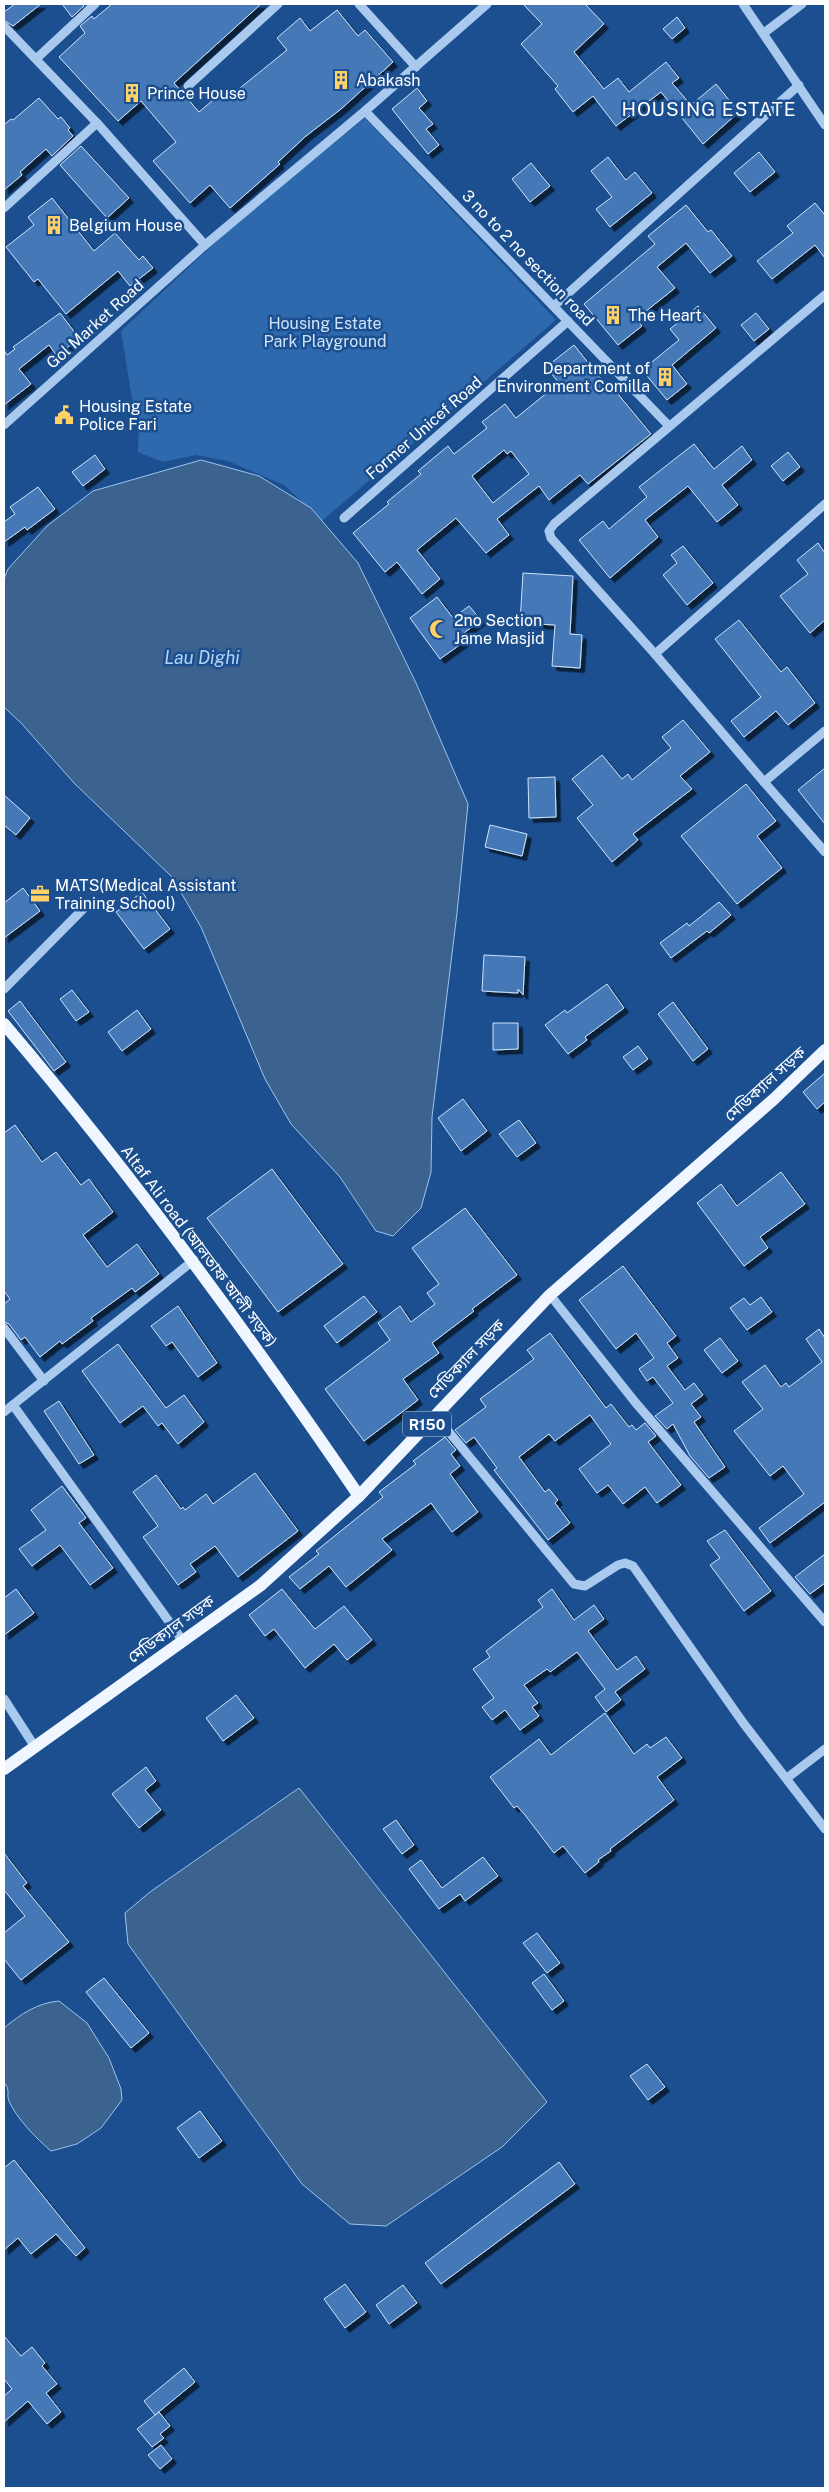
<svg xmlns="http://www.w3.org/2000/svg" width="829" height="2492" font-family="'Public Sans','Noto Sans Bengali',sans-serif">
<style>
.green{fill:#2e69ad}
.water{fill:#3c6290;stroke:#9cc4f0}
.building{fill:#4478b7;stroke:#cfe3fa;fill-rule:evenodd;filter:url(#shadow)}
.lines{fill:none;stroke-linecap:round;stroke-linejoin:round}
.minor{stroke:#a9c9ee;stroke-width:9}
.major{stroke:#f0f6ff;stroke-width:12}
.labels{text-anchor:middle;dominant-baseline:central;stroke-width:5;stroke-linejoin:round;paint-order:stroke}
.shield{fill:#1b4f8f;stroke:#bbcadd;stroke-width:1}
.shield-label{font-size:15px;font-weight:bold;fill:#fff}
.poi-label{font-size:16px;fill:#fff;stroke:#1b4f8f;text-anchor:start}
.street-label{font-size:16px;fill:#fff;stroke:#1b4f8f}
.park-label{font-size:16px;fill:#cfe3fa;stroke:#1b4f8f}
.water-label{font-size:18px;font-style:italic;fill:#b5d3f5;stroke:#1b4f8f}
.quarter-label{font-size:19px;letter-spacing:1px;fill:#fff;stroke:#1b4f8f}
</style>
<defs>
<filter id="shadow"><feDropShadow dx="4.5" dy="4.5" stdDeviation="0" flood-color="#0009"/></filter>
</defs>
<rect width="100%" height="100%" fill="#1b4f8f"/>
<path class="green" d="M365 118 556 320 322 521 284 485 228 461 196 455 163 462 138 452 139 418 132 399 121 331 236 223Z"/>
<g class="water">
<path d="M201 460 259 476 311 508 358 563 416 683 468 804 457 913 432 1117 431 1172 421 1208 393 1236 376 1231 340 1177 291 1124 265 1079 201 927 172 877 74 783 22 724 4 707V579L8 569 47 526 93 491Z"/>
<path d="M299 1788 547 2102 502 2147 386 2226 350 2224 302 2184 128 1944 125 1913 150 1892Z"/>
<path d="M59 2001 87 2023 109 2058 121 2089 122 2100 101 2128 77 2144 51 2151C37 2139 16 2118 9 2101 6 2093 11 2091 4 2082V2028C21 2014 37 2003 59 2001Z"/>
</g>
<g class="building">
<path d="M15 4H41L13 26 4 20V12Z"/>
<path d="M62 4H82L84 6 72 17Z"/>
<path d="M112 4H261L174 83 199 112 219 95 224 101 287 50 277 38 300 18 310 31 337 10 358 36 365 30 393 62 341 109 306 136 278 162 280 164 230 208 210 185 190 203 153 161 176 142 141 101 118 121 59 57 85 33 80 26 92 16 94 19Z"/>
<path d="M523 4H585L604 24 574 52 604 89 618 78 629 92 666 62 679 78 672 83 691 105 716 84 739 112 703 144 661 92 616 126 593 96 573 112 555 89 558 86 521 44 542 24Z"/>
<path d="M677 17 685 28 672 39 663 29Z"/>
<path d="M417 88 427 101 419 108 433 124 426 129 439 145 428 154 392 109Z"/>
<path d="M39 98 58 119 61 117 70 128 68 130 73 136 52 156 46 149 20 172 22 175 4 190V125L11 119 13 120Z"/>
<path d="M81 146 129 198 107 218 60 165Z"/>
<path d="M759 152 775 172 750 192 734 173Z"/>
<path d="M608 157 626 180 635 172 652 193 610 227 596 209 612 197 591 171Z"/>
<path d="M531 163 550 186 530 202 512 179Z"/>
<path d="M52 198 94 251 115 233 139 260 143 256 153 268 130 286 118 271 66 314 38 279 34 282 6 247 34 225 28 217Z"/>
<path d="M815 203 825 215V258L815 245 772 279 757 261 793 233 787 226Z"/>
<path d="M686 205 708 232 711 230 732 256 710 273 686 243 657 267 675 288 636 319 642 326 618 345 584 304 655 244 648 236Z"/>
<path d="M698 306 716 328 672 365 687 384 667 400 642 370 679 340 670 329Z"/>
<path d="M60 313 79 338 57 356 49 345 19 369 31 384 4 405V350L7 355 15 349 13 347Z"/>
<path d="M756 313 769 329 754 341 741 325Z"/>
<path d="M574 345 610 390 613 388 651 434 588 484 580 475 549 500 539 486 497 519 509 535 486 553 456 518 417 550 440 579 422 594 397 562 385 572 353 533 389 504 387 502 421 474 418 471 448 446 454 454 487 428 482 422 505 404 516 418 559 383 546 367ZM504 450 507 454 511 451 529 474 493 503 472 476Z"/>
<path d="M694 444 714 469 742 446 752 460 722 485 738 505 717 522 688 486 645 520 658 537 610 578 579 540 603 521 609 529 647 497 639 487Z"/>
<path d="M788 452 800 467 783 481 771 466Z"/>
<path d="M95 455 105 469 83 486 72 472Z"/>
<path d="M38 487 55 509 27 530 25 527 4 542V522L15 514 10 507Z"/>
<path d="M818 543 825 553V620L810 633 780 596 808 574 797 560Z"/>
<path d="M683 546 713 583 687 605 663 575 677 563 671 555Z"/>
<path d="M523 573 573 576 570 634 582 635 580 668 552 666 555 625 520 623Z"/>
<path d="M437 597 453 618 469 606 481 620 464 633 468 639 440 659 410 618Z"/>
<path d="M739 620 781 672 787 667 815 703 788 725 776 711 744 737 731 721 761 697 715 639Z"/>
<path d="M683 720 710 752 680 776 692 789 633 834 638 840 612 862 577 818 593 805 572 779 602 755 622 779 628 774 632 780 671 748 662 737Z"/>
<path d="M825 768V824L798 790Z"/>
<path d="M555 777 556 817 529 818 528 778Z"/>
<path d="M746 784 776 821 757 836 782 868 737 904 681 836Z"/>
<path d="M4 795 30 818 16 835 4 825Z"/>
<path d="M490 825 527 834 522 856 485 847Z"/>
<path d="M23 888 40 911 4 938V903Z"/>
<path d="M142 892 170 929 144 949 116 912Z"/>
<path d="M719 902 731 915 709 933 707 931 671 958 660 943 687 923 689 926Z"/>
<path d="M484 955 525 957 523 995 518 989V993L482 991Z"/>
<path d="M607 984 624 1008 585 1037 587 1040 568 1054 545 1025 565 1010 567 1013Z"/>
<path d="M72 990 89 1012 76 1021 60 999Z"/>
<path d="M20 1001 66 1062 54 1071 8 1011Z"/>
<path d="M673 1002 708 1049 693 1061 658 1014Z"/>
<path d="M137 1010 151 1029 122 1051 108 1032Z"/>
<path d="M493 1023H518V1049L493 1050Z"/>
<path d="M638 1046 648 1059 633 1070 623 1057Z"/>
<path d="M825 1073V1102L817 1109 803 1092Z"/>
<path d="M463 1099 487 1131 461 1151 438 1118Z"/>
<path d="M519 1120 536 1143 517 1157 499 1134Z"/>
<path d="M15 1125 42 1162 56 1152 81 1185 89 1179 113 1212 83 1235 107 1267 137 1244 159 1274 135 1292 132 1288 91 1318 93 1321 62 1344 60 1341 40 1357 25 1337 21 1340 9 1324 4 1322V1304L10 1299 4 1291V1133Z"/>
<path d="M272 1169 343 1264 278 1312 207 1218Z"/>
<path d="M781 1172 805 1204 760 1237 768 1248 744 1266 697 1203 721 1184 737 1206Z"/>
<path d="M465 1208 517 1275 472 1309 474 1311 432 1343 439 1353 403 1379 418 1400 364 1441 325 1389 390 1340 378 1323 400 1306 411 1322 435 1304 427 1293 439 1284 412 1248Z"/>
<path d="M623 1266 676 1336 667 1343 678 1358 667 1366 685 1390 694 1383 703 1395 691 1404 701 1417 694 1422 725 1467 709 1478 690 1456 673 1424 667 1429 655 1416 673 1403 653 1377 647 1381 639 1369 654 1358 636 1333 616 1349 579 1300Z"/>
<path d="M364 1296 377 1312 337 1343 324 1326Z"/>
<path d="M761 1297 772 1312 747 1330 730 1308 744 1298 750 1305Z"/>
<path d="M178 1306 217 1363 198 1377 172 1342 166 1346 151 1326Z"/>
<path d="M819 1329 825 1338V1502L770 1543 759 1528 804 1494 783 1466 770 1476 734 1431 763 1409 742 1382 765 1365 781 1387 786 1383 789 1387 822 1362 806 1339Z"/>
<path d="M550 1333 606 1408 611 1404 629 1427 632 1425 636 1430 645 1423 656 1436 648 1442 681 1485 657 1503 645 1487 623 1504 608 1485 597 1493 579 1469 611 1444 590 1415 555 1441 549 1434 519 1457 545 1492 549 1489 558 1500 555 1503 570 1523 548 1540 494 1470 497 1468 474 1437 466 1443 455 1430 486 1407 480 1399 534 1359 527 1350Z"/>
<path d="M720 1338 738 1361 722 1373 704 1350Z"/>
<path d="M118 1344 166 1408 184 1395 204 1422 178 1444 162 1423 158 1426 143 1406 120 1423 82 1371Z"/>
<path d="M59 1401 94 1455 79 1464 44 1411Z"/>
<path d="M445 1437 456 1450 451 1454 460 1466 450 1474 478 1512 452 1532 431 1503 382 1539 392 1550 346 1587 329 1566 300 1589 289 1577 319 1554 316 1551 383 1497 379 1492 416 1464 413 1461Z"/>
<path d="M255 1473 298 1531 238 1577 215 1546 190 1564 196 1572 178 1585 143 1537 158 1526 133 1492 156 1475 181 1509 183 1507 185 1510 206 1494 213 1504Z"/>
<path d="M62 1486 86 1518 79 1523 113 1568 90 1585 60 1545 32 1566 19 1549 46 1530 31 1510Z"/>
<path d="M725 1530 771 1591 744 1611 710 1565 720 1558 707 1541Z"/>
<path d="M825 1554V1583L810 1594 795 1577Z"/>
<path d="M16 1589 34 1613 4 1635V1598Z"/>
<path d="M282 1589 315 1629 344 1606 372 1640 347 1660 334 1644 305 1668 274 1629 265 1636 249 1615Z"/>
<path d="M552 1589 574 1620 594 1605 604 1619 588 1631 617 1670 636 1656 645 1669 615 1692 621 1700 606 1712 595 1697 605 1689 577 1652 550 1672 547 1669 524 1685 538 1703 532 1707 539 1716 520 1730 505 1710 492 1720 482 1707 494 1698 473 1669 490 1657 486 1651 543 1607 538 1600Z"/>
<path d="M236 1695 254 1718 223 1741 206 1718Z"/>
<path d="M605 1713 634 1754 647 1744 650 1748 666 1737 682 1758 657 1777 674 1800 610 1849 611 1851 598 1860 599 1862 585 1873 563 1846 554 1853 525 1815 517 1806 514 1808 490 1777 539 1739 551 1755Z"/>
<path d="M146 1767 156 1781 145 1790 161 1810 139 1828 112 1794Z"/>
<path d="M396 1820 414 1845 402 1854 383 1829Z"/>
<path d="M4 1853 27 1883 23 1886 69 1942 21 1980 4 1959V1933L25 1916 4 1890Z"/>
<path d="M483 1857 498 1876 465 1901 460 1894 439 1909 409 1869 421 1860 442 1888Z"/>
<path d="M537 1933 560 1963 547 1973 523 1943Z"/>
<path d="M544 1974 564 2001 552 2010 532 1983Z"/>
<path d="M104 1978 149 2033 131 2048 86 1992Z"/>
<path d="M647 2064 665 2087 648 2100 630 2076Z"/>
<path d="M200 2111 222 2141 199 2158 177 2128Z"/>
<path d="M14 2160 85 2248 76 2256 56 2234 31 2254 18 2238 4 2250V2168Z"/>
<path d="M559 2162 575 2184 441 2284 425 2263Z"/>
<path d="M345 2284 366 2312 345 2328 324 2299Z"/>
<path d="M403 2285 417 2303 389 2324 376 2305Z"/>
<path d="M4 2336 21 2356 32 2347 45 2363 42 2366 57 2384 46 2393 61 2412 47 2424 28 2401 4 2422V2396L12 2389 4 2379Z"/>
<path d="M184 2368 195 2382 155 2415 144 2401Z"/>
<path d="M159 2412 170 2426 160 2434 164 2438 152 2447 137 2429Z"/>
<path d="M161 2445 172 2459 160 2469 148 2455Z"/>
</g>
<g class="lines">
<g class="minor">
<path d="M359 4 416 67"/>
<path d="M743 4 825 125"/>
<path d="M4 26 97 123 205 245"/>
<path d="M764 33 802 4"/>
<path d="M36 59 95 4"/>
<path d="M188 86 278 4"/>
<path d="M365 111 669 426"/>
<path d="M4 208 97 123"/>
<path d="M554 306 799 85"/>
<path d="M4 425 205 245 365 111 487 4"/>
<path d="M344 518 568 321"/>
<path d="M655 654 551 538 549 531 554 524 825 295"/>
<path d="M825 731 764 782 825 852"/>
<path d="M764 782 655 654 825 504"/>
<path d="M4 989 86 906"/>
<path d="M550 1295 635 1402 825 1622"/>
<path d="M4 1328 44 1381"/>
<path d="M13 1405 183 1641"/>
<path d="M4 1412 194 1260"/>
<path d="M435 1415 574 1584 585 1586 618 1565 625 1563 633 1566 744 1724 825 1829"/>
<path d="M4 1699 35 1747"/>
<path d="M787 1778 825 1749"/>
</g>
<g class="major">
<path d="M4 1024C132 1174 248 1333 359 1496"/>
<path d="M4 1769 261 1585 359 1496 550 1295 774 1099 825 1050"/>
</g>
</g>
<defs>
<g id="building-bare" transform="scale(1.5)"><path d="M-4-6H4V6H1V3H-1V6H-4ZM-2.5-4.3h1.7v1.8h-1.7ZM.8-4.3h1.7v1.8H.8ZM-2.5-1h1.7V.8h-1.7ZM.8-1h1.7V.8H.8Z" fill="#ffd166" stroke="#1b4f8f" stroke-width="2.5" paint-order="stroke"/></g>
<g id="civic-bare" transform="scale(1.5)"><path d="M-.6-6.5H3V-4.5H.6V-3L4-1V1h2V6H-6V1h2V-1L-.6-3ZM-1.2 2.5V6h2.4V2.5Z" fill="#ffd166" stroke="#1b4f8f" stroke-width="2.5" paint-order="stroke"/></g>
<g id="mosque-bare" transform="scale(1.5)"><path d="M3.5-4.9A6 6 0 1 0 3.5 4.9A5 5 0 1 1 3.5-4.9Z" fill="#ffd166" stroke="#1b4f8f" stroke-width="2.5" paint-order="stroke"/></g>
<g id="office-bare" transform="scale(1.5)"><path d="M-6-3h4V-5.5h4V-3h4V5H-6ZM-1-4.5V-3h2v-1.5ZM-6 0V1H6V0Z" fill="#ffd166" stroke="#1b4f8f" stroke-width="2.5" paint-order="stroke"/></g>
</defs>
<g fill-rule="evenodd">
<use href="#building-bare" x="341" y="80"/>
<use href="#building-bare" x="132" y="93"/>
<use href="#building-bare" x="54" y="225"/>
<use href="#building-bare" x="613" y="315"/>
<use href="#building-bare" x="665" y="377"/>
<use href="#civic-bare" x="64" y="415"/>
<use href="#mosque-bare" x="439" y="629"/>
<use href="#office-bare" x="40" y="894"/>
</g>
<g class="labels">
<rect class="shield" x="403" y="1411.5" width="48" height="25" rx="4"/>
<g class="shield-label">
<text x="427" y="1424">R150</text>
</g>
<g class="poi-label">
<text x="356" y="80">Abakash</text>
<text x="147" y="93">Prince House</text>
<text x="69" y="225">Belgium House</text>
<text x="628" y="315">The Heart</text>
<text x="650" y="368" text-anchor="end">Department of<tspan x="650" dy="18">Environment Comilla</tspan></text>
<text x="79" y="406">Housing Estate<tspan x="79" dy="18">Police Fari</tspan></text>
<text x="454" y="620">2no Section<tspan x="454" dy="18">Jame Masjid</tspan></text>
<text x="55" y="885">MATS(Medical Assistant<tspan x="55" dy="18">Training School)</tspan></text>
</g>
<g class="street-label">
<text transform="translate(528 258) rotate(46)">3 no to 2 no section road</text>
<text transform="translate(95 324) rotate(-42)">Gol Market Road</text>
<text transform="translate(424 428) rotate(-41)">Former Unicef Road</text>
<text transform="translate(765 1084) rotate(-42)">মেডিক্যাল সড়ক</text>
<text transform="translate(199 1246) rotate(53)">Altaf Ali road (আলতাফ আলী সড়ক)</text>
<text transform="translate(466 1359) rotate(-46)">মেডিক্যাল সড়ক</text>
<text transform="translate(171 1629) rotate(-36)">মেডিক্যাল সড়ক</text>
</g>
<g class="park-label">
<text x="325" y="323">Housing Estate<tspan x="325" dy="18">Park Playground</tspan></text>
</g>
<g class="water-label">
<text x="202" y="657">Lau Dighi</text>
</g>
<g class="quarter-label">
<text x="709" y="109">HOUSING ESTATE</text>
</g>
</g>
<rect width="829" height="2492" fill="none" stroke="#ffffff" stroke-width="10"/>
</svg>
